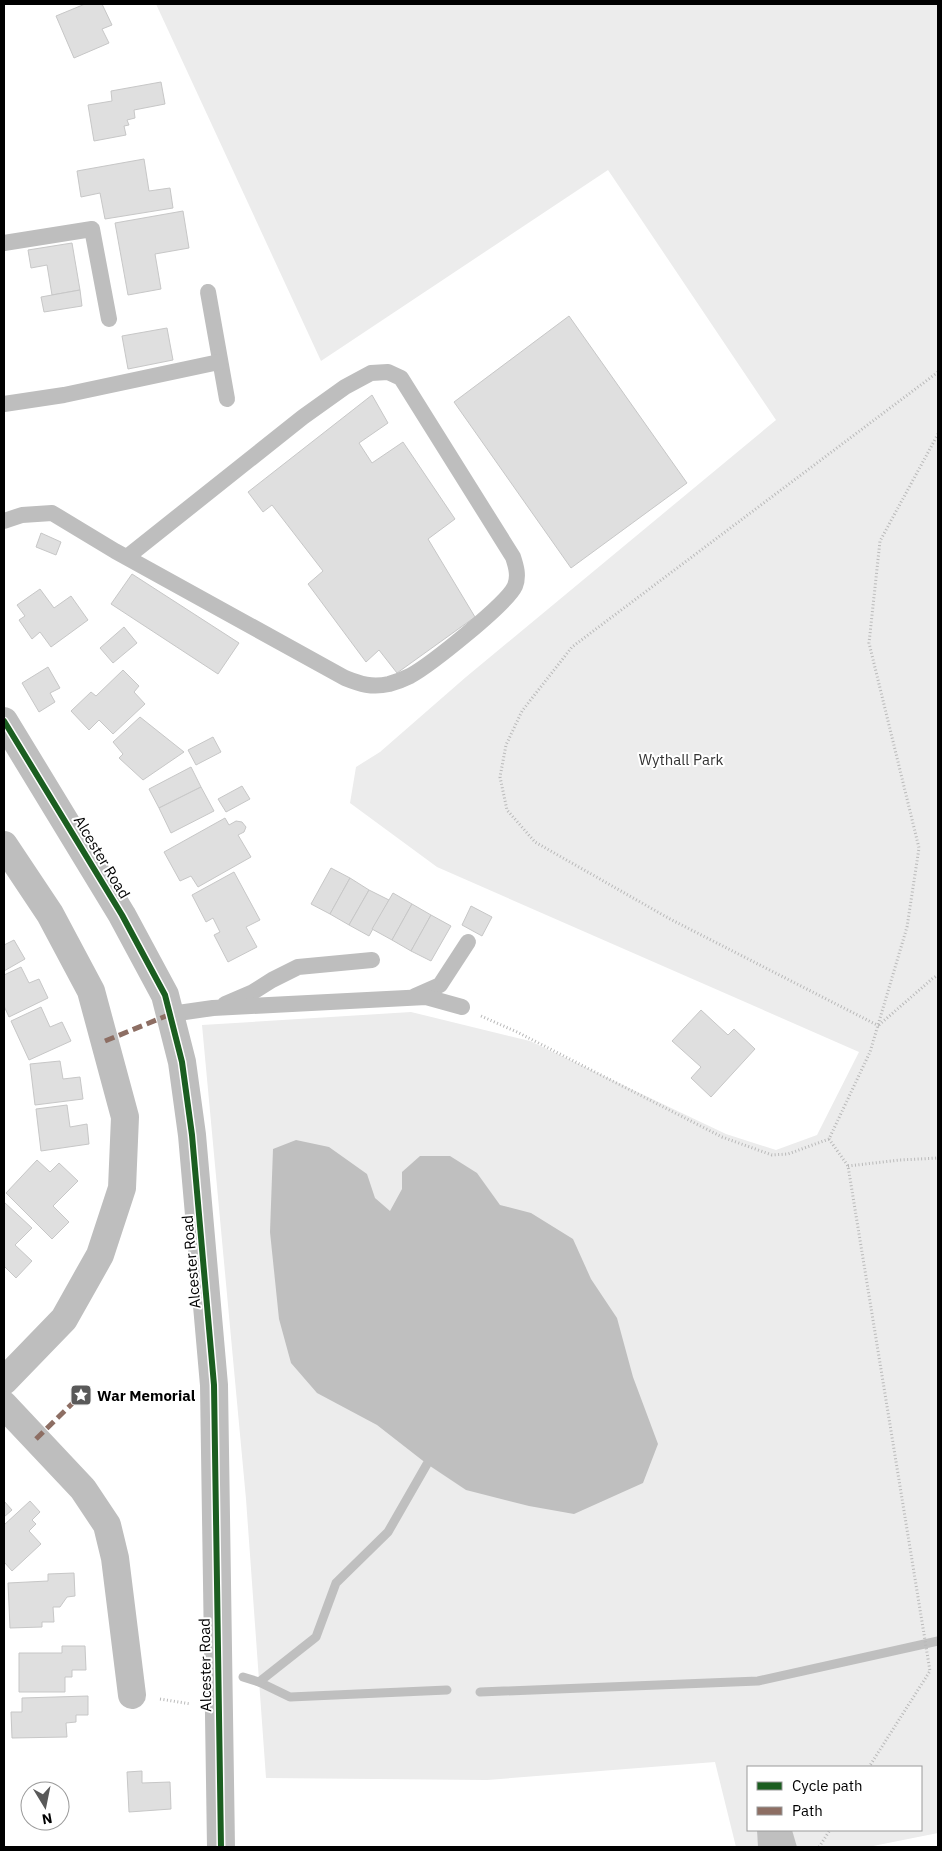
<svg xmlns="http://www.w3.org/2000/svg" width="942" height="1851" font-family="'IBM Plex Sans',sans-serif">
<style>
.green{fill:#ececec;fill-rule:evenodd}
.water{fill:#bfbfbf}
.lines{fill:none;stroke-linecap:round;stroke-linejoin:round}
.stream{stroke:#bfbfbf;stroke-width:9}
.building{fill:#dfdfdf;stroke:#c7c7c7}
.path{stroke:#b9b9b9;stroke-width:3;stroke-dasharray:1 2.5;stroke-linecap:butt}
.service{stroke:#bebebe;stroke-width:16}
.minor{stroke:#bebebe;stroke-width:28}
.tertiary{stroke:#bebebe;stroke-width:28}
.quiet{stroke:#8d6e63;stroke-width:5;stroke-dasharray:10 5;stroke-linecap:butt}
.cycleway-casing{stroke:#fff;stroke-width:9}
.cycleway{stroke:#1b5e20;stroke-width:6}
.labels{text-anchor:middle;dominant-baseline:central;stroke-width:4;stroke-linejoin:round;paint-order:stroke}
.park-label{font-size:15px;fill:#333;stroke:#fff}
.street-label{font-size:15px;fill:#000;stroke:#fff}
.poi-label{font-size:15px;font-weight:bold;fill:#000;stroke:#fff;text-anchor:start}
</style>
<rect width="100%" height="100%" fill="#fff"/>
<path class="green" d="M156 4H938V1833L868 1847H736L715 1762 487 1780 266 1778 246 1499 202 1025 411 1012 530 1041 726 1134 776 1150 817 1135 859 1052 437 867 350 803 356 767 380 752 466 677 776 420 608 170 321 361ZM748 1767H921V1830H748Z"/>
<g class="water">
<path d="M296 1140 329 1147 367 1174 375 1198 390 1211 402 1189V1172L420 1156H450L477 1173 500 1205 531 1213 573 1239 591 1279 617 1318 633 1377 658 1444 643 1483 574 1514 529 1506 466 1490 427 1464 377 1425 317 1393 291 1363 279 1319 270 1232 273 1149Z"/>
<path d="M757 1830H792L797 1847H758Z"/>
</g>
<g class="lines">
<g class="stream">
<path d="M243 1677 259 1682 290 1697 447 1690"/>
<path d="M259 1682 316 1637 336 1583 388 1532 427 1464"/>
<path d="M480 1692 758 1681 938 1641"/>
</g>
</g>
<g class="building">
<path d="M85 4H102L112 25 102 29 109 43 74 58 56 16Z"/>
<path d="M161 82 165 104 134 110 135 118 127 120 129 125 124 126 126 135 94 141 88 105 112 101 111 91Z"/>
<path d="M144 159 149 191 170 188 173 208 105 219 100 193 81 197 77 171Z"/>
<path d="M183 211 189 248 155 254 161 289 128 295 115 223Z"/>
<path d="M72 243 80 290 52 295 47 265 31 268 28 250Z"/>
<path d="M80 290 82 306 44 312 41 297Z"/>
<path d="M569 316 687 483 571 568 454 402Z"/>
<path d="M167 328 173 360 128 369 122 336Z"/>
<path d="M372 395 388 423 359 443 372 463 403 442 455 519 428 539 475 617 397 673 379 650 366 662 308 584 323 571 272 505 263 512 248 492Z"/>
<path d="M41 533 61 542 56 555 36 547Z"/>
<path d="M132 574 239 643 218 674 111 604Z"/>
<path d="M40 589 54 608 71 596 88 620 51 647 40 632 32 639 19 620 25 616 17 605Z"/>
<path d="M124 627 137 643 113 663 100 648Z"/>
<path d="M48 667 60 688 50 693 55 702 39 712 22 683Z"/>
<path d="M123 670 139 686 134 692 145 704 113 734 99 720 89 730 71 711 91 692 96 696Z"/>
<path d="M140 717 184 752 143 780 119 758 123 754 113 742Z"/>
<path d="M213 737 221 752 196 765 188 750Z"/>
<path d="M191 767 201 787 159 808 149 789Z"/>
<path d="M242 786 250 799 226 812 218 799Z"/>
<path d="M201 787 214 811 171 833 159 808Z"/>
<path d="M225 818 229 825 236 821 242 822 246 827 244 832 238 835 251 857 198 887 191 876 180 881 164 852Z"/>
<path d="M331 868 350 878 330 914 311 904Z"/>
<path d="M234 872 260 920 246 927 257 947 228 962 214 935 220 932 213 918 206 922 192 895Z"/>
<path d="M350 878 369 890 349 925 330 914Z"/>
<path d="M369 890 389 900 369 936 349 925Z"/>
<path d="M393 893 412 904 392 940 372 929Z"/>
<path d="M412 904 431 915 411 951 392 940Z"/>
<path d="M471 906 492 917 482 936 462 925Z"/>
<path d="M431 915 451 926 431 961 411 951Z"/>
<path d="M14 940 25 959 4 971V945Z"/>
<path d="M21 967 29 983 39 979 48 998 9 1017 4 1006V975Z"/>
<path d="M41 1007 50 1027 62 1022 71 1041 29 1060 11 1021Z"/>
<path d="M701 1010 728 1035 734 1029 755 1049 711 1097 691 1078 701 1067 672 1041Z"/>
<path d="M60 1061 63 1079 80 1077 83 1099 35 1105 30 1064Z"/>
<path d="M67 1105 70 1127 87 1124 89 1144 41 1151 36 1109Z"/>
<path d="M37 1160 50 1172 59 1163 78 1181 53 1206 69 1222 52 1239 6 1193Z"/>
<path d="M4 1202 32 1228 15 1245 32 1261 16 1278 4 1266Z"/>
<path d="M4 1501 12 1510 4 1517Z"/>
<path d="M30 1501 40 1512 32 1520 36 1524 29 1531 41 1544 12 1571 5 1563 4 1565V1525Z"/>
<path d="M74 1573 75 1596 67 1597 60 1607H53L54 1622H42V1627L10 1628 8 1583 48 1581V1574Z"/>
<path d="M62 1646H85L86 1670H72V1677H65V1692H19V1653H62Z"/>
<path d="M88 1696V1715H76V1722L66 1723 67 1737 12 1738 11 1712H22V1698Z"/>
<path d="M142 1771V1783L170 1782 171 1809 129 1812 127 1772Z"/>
</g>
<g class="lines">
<g class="path">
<path d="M481 1016 517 1032 722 1137 772 1155 788 1154 829 1139 870 1052 907 927 919 848 869 643 880 541 938 434"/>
<path d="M879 1025 932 979 938 975"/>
<path d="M879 1026 670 919 535 842 507 810 500 777 506 745 522 711 572 647 938 372"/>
<path d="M829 1139 848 1166 930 1671 869 1767"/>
<path d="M848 1166 900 1160 938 1158"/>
<path d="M160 1699 191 1704"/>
<path d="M819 1847 830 1830"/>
</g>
<g class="service">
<path d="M4 243 92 229 109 319"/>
<path d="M208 292 227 399"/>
<path d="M4 404 64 395 219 362"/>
<path d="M4 521 22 515 52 513 115 551 345 678C360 684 372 688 389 684 396 682 404 679 410 676 430 665 507 604 515 586 519 576 516 566 513 557L401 378 388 372 371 373 345 387 303 417 127 557"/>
<path d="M415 996 440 985 468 942"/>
<path d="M225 1004 253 992 272 980 298 967 372 960"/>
<path d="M171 1014 213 1008 426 997 462 1007"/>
</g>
<g class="minor">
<path d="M4 845 50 914 91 991 125 1117 122 1188 100 1255 64 1319 4 1381"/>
<path d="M4 1405 83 1489 107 1525 115 1558 132 1695"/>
</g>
<path class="tertiary" d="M4 721 122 915 165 995 182 1062 192 1135 214 1385 221 1847"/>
<g class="quiet">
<path d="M105 1041 171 1014"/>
<path d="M36 1439 81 1395"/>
</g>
<g class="cycleway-casing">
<path id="cycleway" d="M4 721 122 915 165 995 182 1062 192 1135 214 1385 221 1847"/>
</g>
<use href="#cycleway" class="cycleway"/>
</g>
<defs>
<g id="sight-square" transform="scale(1.125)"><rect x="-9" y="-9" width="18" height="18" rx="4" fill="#595959" stroke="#fff"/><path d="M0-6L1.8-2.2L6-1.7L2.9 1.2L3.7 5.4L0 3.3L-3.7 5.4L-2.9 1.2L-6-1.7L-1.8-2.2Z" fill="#fff"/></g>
</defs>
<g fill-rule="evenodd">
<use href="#sight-square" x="81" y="1395"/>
</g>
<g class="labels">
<g class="park-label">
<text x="681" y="759">Wythall Park</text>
</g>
<g class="street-label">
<text transform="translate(102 857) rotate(59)">Alcester Road</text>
<text transform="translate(191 1262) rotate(-95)">Alcester Road</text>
<text transform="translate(205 1665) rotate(-91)">Alcester Road</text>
</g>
<g class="poi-label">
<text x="97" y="1395">War Memorial</text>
</g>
</g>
<rect width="942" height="1851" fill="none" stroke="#000000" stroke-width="10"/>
<rect x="747" y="1766" width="175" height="65" fill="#ffffff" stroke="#999999"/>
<rect x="757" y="1782" width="25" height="8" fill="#1b5e20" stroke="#999999"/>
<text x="792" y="1791" font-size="15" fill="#000000">Cycle path</text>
<rect x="757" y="1807" width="25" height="8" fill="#8d6e63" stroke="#999999"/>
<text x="792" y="1816" font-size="15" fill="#000000">Path</text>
<g transform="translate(45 1806) rotate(170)"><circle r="24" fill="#ffffff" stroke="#999999"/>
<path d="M0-4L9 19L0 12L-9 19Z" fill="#595959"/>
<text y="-8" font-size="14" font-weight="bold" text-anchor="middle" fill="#000000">N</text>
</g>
</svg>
